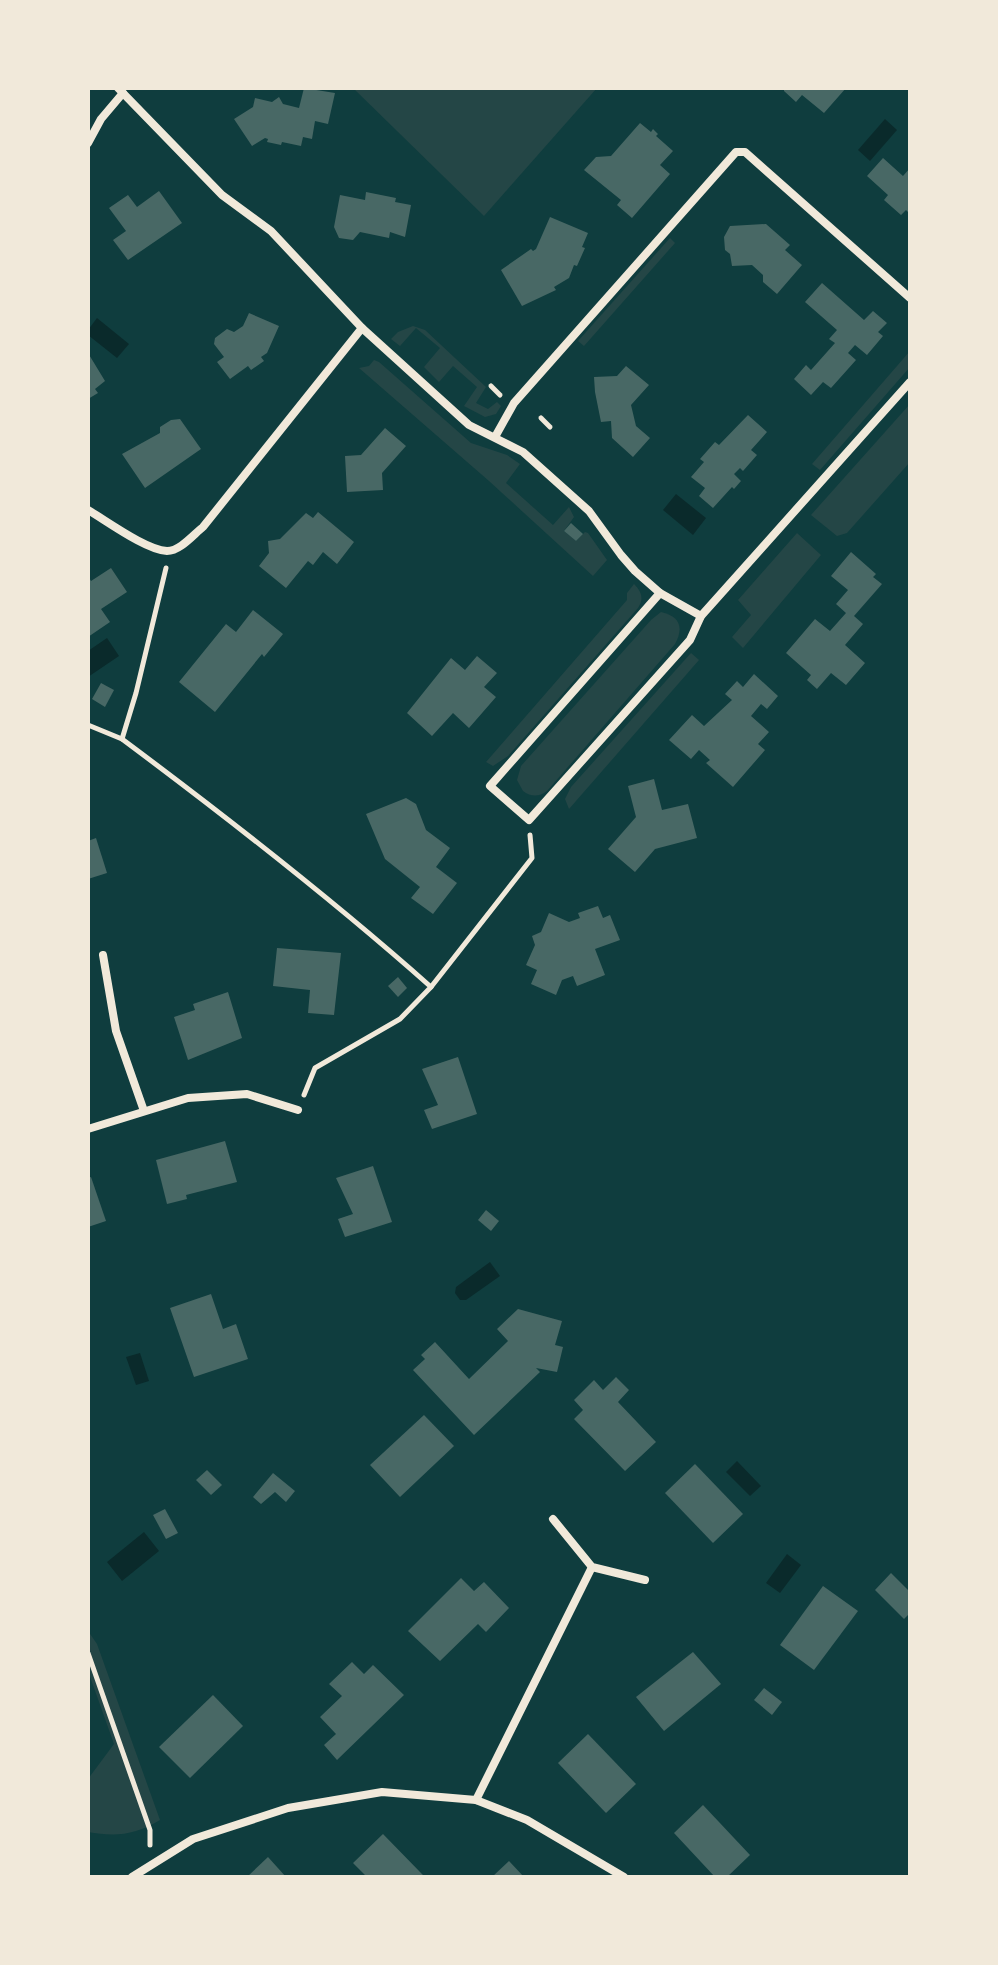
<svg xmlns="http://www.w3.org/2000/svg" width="998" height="1965" font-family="'Public Sans',sans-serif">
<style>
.green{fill:#244646}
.water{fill:#0a2a2b}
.building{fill:#486865}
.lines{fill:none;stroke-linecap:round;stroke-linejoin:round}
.path{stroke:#f1e9da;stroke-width:5}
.minor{stroke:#f1e9da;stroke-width:8}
</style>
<rect width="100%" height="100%" fill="#0f3d3e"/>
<g class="green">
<path d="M353 88H597L484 216Z"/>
<path d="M670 238 675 243 584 346 578 341Z"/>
<path d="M413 326 425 330 486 387 476 403 488 409 497 402 501 406 496 414 485 417 464 406 477 387 453 366 439 382 424 367 440 348 416 328 400 346 391 339 398 332Z"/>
<path d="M910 351V367L820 470 812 464Z"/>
<path d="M374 360 379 362 471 443 507 455 520 464 506 483 553 525 569 507 574 517 564 531 576 541 585 532 588 533 607 560 593 576 489 481 359 368 369 366Z"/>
<path d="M910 404V462L847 533 837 536 811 515Z"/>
<path d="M797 533 821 555 743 648 732 637 751 615 738 600Z"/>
<path d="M634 584C642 592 644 599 638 608L508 756 493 766 486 762 627 600V593Z"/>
<path d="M661 612C680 616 684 628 675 644L547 791C539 797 531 797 523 791L517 780 521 766 651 620Z"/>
<path d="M691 653 699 660 569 809 565 799 571 787Z"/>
<path d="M88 1631 97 1644 160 1820C136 1835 115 1837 88 1832V1779L114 1744 88 1671Z"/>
</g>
<g class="water">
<path d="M885 119 897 130 870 161 858 150Z"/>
<path d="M97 318 129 344 117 358 88 335V330Z"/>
<path d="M676 494 706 518 693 535 663 510Z"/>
<path d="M107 638 119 656 88 677V651Z"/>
<path d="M490 1262 500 1276 466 1300H460L455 1293 456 1287Z"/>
<path d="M140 1353 149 1381 136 1385 126 1357Z"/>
<path d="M737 1461 761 1486 750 1496 726 1472Z"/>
<path d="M144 1532 159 1551 122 1581 107 1562Z"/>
<path d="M787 1554 801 1565 780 1593 766 1583Z"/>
</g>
<g class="building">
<path d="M304 88 335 93 328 124 315 121 312 139 303 137 301 146 282 142 281 145 267 142 268 139 265 138 252 146 234 119 253 107 255 98 272 102 279 97 283 104 299 108Z"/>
<path d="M784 88H846L824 113 802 95 796 102 784 91Z"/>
<path d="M640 123 651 132 653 129 658 134 656 136 673 151 660 165 670 174 632 218 617 205 621 200 584 170 596 157 611 156Z"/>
<path d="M883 158 903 176 910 168V214L906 210 901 215 884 200 888 195 867 176Z"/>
<path d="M159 191 182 223 128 260 113 240 126 231 109 208 128 195 137 207Z"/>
<path d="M366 192 396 198 395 202 411 205 405 237 390 232 389 238 360 232 353 240 339 238 334 227 340 195 365 200Z"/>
<path d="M550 217 588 233 582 247 585 248 577 266 574 265 569 278 554 287 556 290 522 306 501 270 531 249 533 251 536 249Z"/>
<path d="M766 224 790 245 785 250 802 265 777 294 763 282V275L752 265 732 266 730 254 725 250 724 237 730 226Z"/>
<path d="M822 283 864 320 873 311 887 323 878 332 883 336 867 355 855 345 848 353 856 360 831 388 823 382 811 395 794 379 806 365 811 370 835 343 829 339 837 330 805 302Z"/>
<path d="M249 313 279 326 267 353 261 357 264 361 251 370 248 366 230 379 217 362 224 357 214 344 215 338 227 329 234 332 243 326Z"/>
<path d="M88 353 105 381 95 389 98 393 88 399Z"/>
<path d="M626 366 649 385 631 405 636 426 650 438 633 457 612 438 611 421 601 422 595 392 594 377 617 376Z"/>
<path d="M748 415 767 432 751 450 757 455 743 471 740 468 734 474 741 481 734 489 732 487 713 508 699 496 705 488 691 477 704 462 700 459 715 442 719 445Z"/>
<path d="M180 419 201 449 145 488 122 454 160 433V427L171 420Z"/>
<path d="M385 428 406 446 382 473 383 490 347 492 345 456 361 455Z"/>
<path d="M318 512 354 542 337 564 323 552 313 565 308 561 286 588 259 566 269 553 268 541 280 539 306 513 313 518Z"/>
<path d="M571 523 583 534 576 541 564 531Z"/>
<path d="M851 552 876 574 873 577 882 584 854 616 863 624 845 645 865 663 846 685 831 673 817 689 807 680 811 675 786 653 815 619 830 631 846 613 836 604 848 590 831 576Z"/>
<path d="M111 568 127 592 101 609 110 622 88 637V576L91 581Z"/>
<path d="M253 610 283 634 264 657 262 654 215 712 179 682 226 624 236 632Z"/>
<path d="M477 656 497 673 484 687 496 697 469 728 453 713 432 736 407 713 451 658 465 670Z"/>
<path d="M754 674 778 696 767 709 761 704 751 716 769 732 758 744 765 750 733 787 706 763 710 760 699 750 691 759 669 740 692 715 704 726 732 700 725 694 737 681 743 687Z"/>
<path d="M101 683 114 690 105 707 92 699Z"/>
<path d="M654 779 662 810 688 804 697 838 655 849 635 872 608 849 636 817 628 786Z"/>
<path d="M406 798 416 804 426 830 450 848 436 867 457 883 433 914 411 898 420 887 385 859 366 814Z"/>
<path d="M96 838 107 873 88 879V841Z"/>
<path d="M598 906 603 918 610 915 620 940 595 949 605 975 577 986 573 976 562 980 556 995 531 984 537 970 526 965 535 945 532 936 541 932 549 913 569 922 580 918 578 913Z"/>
<path d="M277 948 341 953 334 1015 308 1013 310 990 273 986Z"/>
<path d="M398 977 407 988 398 997 388 986Z"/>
<path d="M228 992 242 1038 188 1060 174 1017 195 1010 193 1004Z"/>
<path d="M458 1057 477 1114 432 1129 424 1110 438 1105 422 1069Z"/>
<path d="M225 1141 237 1182 186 1195 187 1199 167 1204 156 1160Z"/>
<path d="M373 1166 392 1222 345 1237 338 1219 353 1214 336 1178Z"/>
<path d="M91 1177 106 1221 88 1227V1178Z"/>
<path d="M486 1210 499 1221 491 1231 478 1220Z"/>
<path d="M211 1294 223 1329 236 1324 248 1359 194 1377 170 1308Z"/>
<path d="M518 1309 562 1321 555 1345 563 1347 557 1372 536 1368 540 1372 474 1435 413 1370 425 1359 421 1355 435 1342 469 1379 508 1341 497 1329Z"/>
<path d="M616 1377 629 1390 618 1402 656 1442 625 1471 574 1419 583 1410 574 1400 594 1380 603 1390Z"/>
<path d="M424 1415 454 1446 400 1497 370 1465Z"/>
<path d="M695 1464 743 1514 713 1543 665 1493Z"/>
<path d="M207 1470 222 1485 211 1495 196 1480Z"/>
<path d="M273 1473 295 1491 286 1502 275 1492 261 1504 253 1497Z"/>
<path d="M165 1509 178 1533 166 1539 153 1515Z"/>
<path d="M891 1573 910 1592V1613L904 1619 875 1590Z"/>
<path d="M461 1578 474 1591 484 1582 509 1608 486 1632 478 1624 440 1661 408 1631Z"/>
<path d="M823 1586 858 1611 814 1670 780 1645Z"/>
<path d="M693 1652 721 1684 664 1731 636 1697Z"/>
<path d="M352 1662 364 1674 373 1665 404 1695 337 1760 324 1745 336 1734 320 1717 342 1696 329 1684Z"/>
<path d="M764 1688 782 1702 772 1715 754 1700Z"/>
<path d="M213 1695 243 1726 190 1778 159 1747Z"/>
<path d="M588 1734 636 1784 606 1813 558 1763Z"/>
<path d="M703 1805 750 1855 727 1877H715L674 1833Z"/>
<path d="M383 1834 420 1872 425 1877H367L353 1863Z"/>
<path d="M268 1857 286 1877H247Z"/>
<path d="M509 1861 524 1877H492Z"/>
</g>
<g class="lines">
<g class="path">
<path d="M491 386 500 395"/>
<path d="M541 418 550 427"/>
<path d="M166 568 136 693 122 739C228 818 332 899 431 987L400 1019 315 1068 304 1095"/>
<path d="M88 725 122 739"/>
<path d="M431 987 532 858 530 835"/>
<path d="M88 1653 150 1830V1845"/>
</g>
<g class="minor">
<path d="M88 143 101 119 123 93"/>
<path d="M362 328 469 425 523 452 589 511 621 555 635 571 660 593 701 616"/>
<path d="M495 437 514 403 736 152H745L910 298"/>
<path d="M88 510C107 521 146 550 167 551 180 551 193 535 203 527L362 328 271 231 222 195 118 88"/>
<path d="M660 593 490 786 529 820 690 640 701 616 910 382"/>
<path d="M103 955 116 1031 144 1111"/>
<path d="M88 1129 188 1098 247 1094 298 1110"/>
<path d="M553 1519 592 1567 645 1580"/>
<path d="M476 1800 592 1567"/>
<path d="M132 1877 193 1839 288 1808 382 1792 476 1800 527 1820 624 1877"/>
</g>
</g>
<rect width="998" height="1965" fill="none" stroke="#f1e9da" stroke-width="180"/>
</svg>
